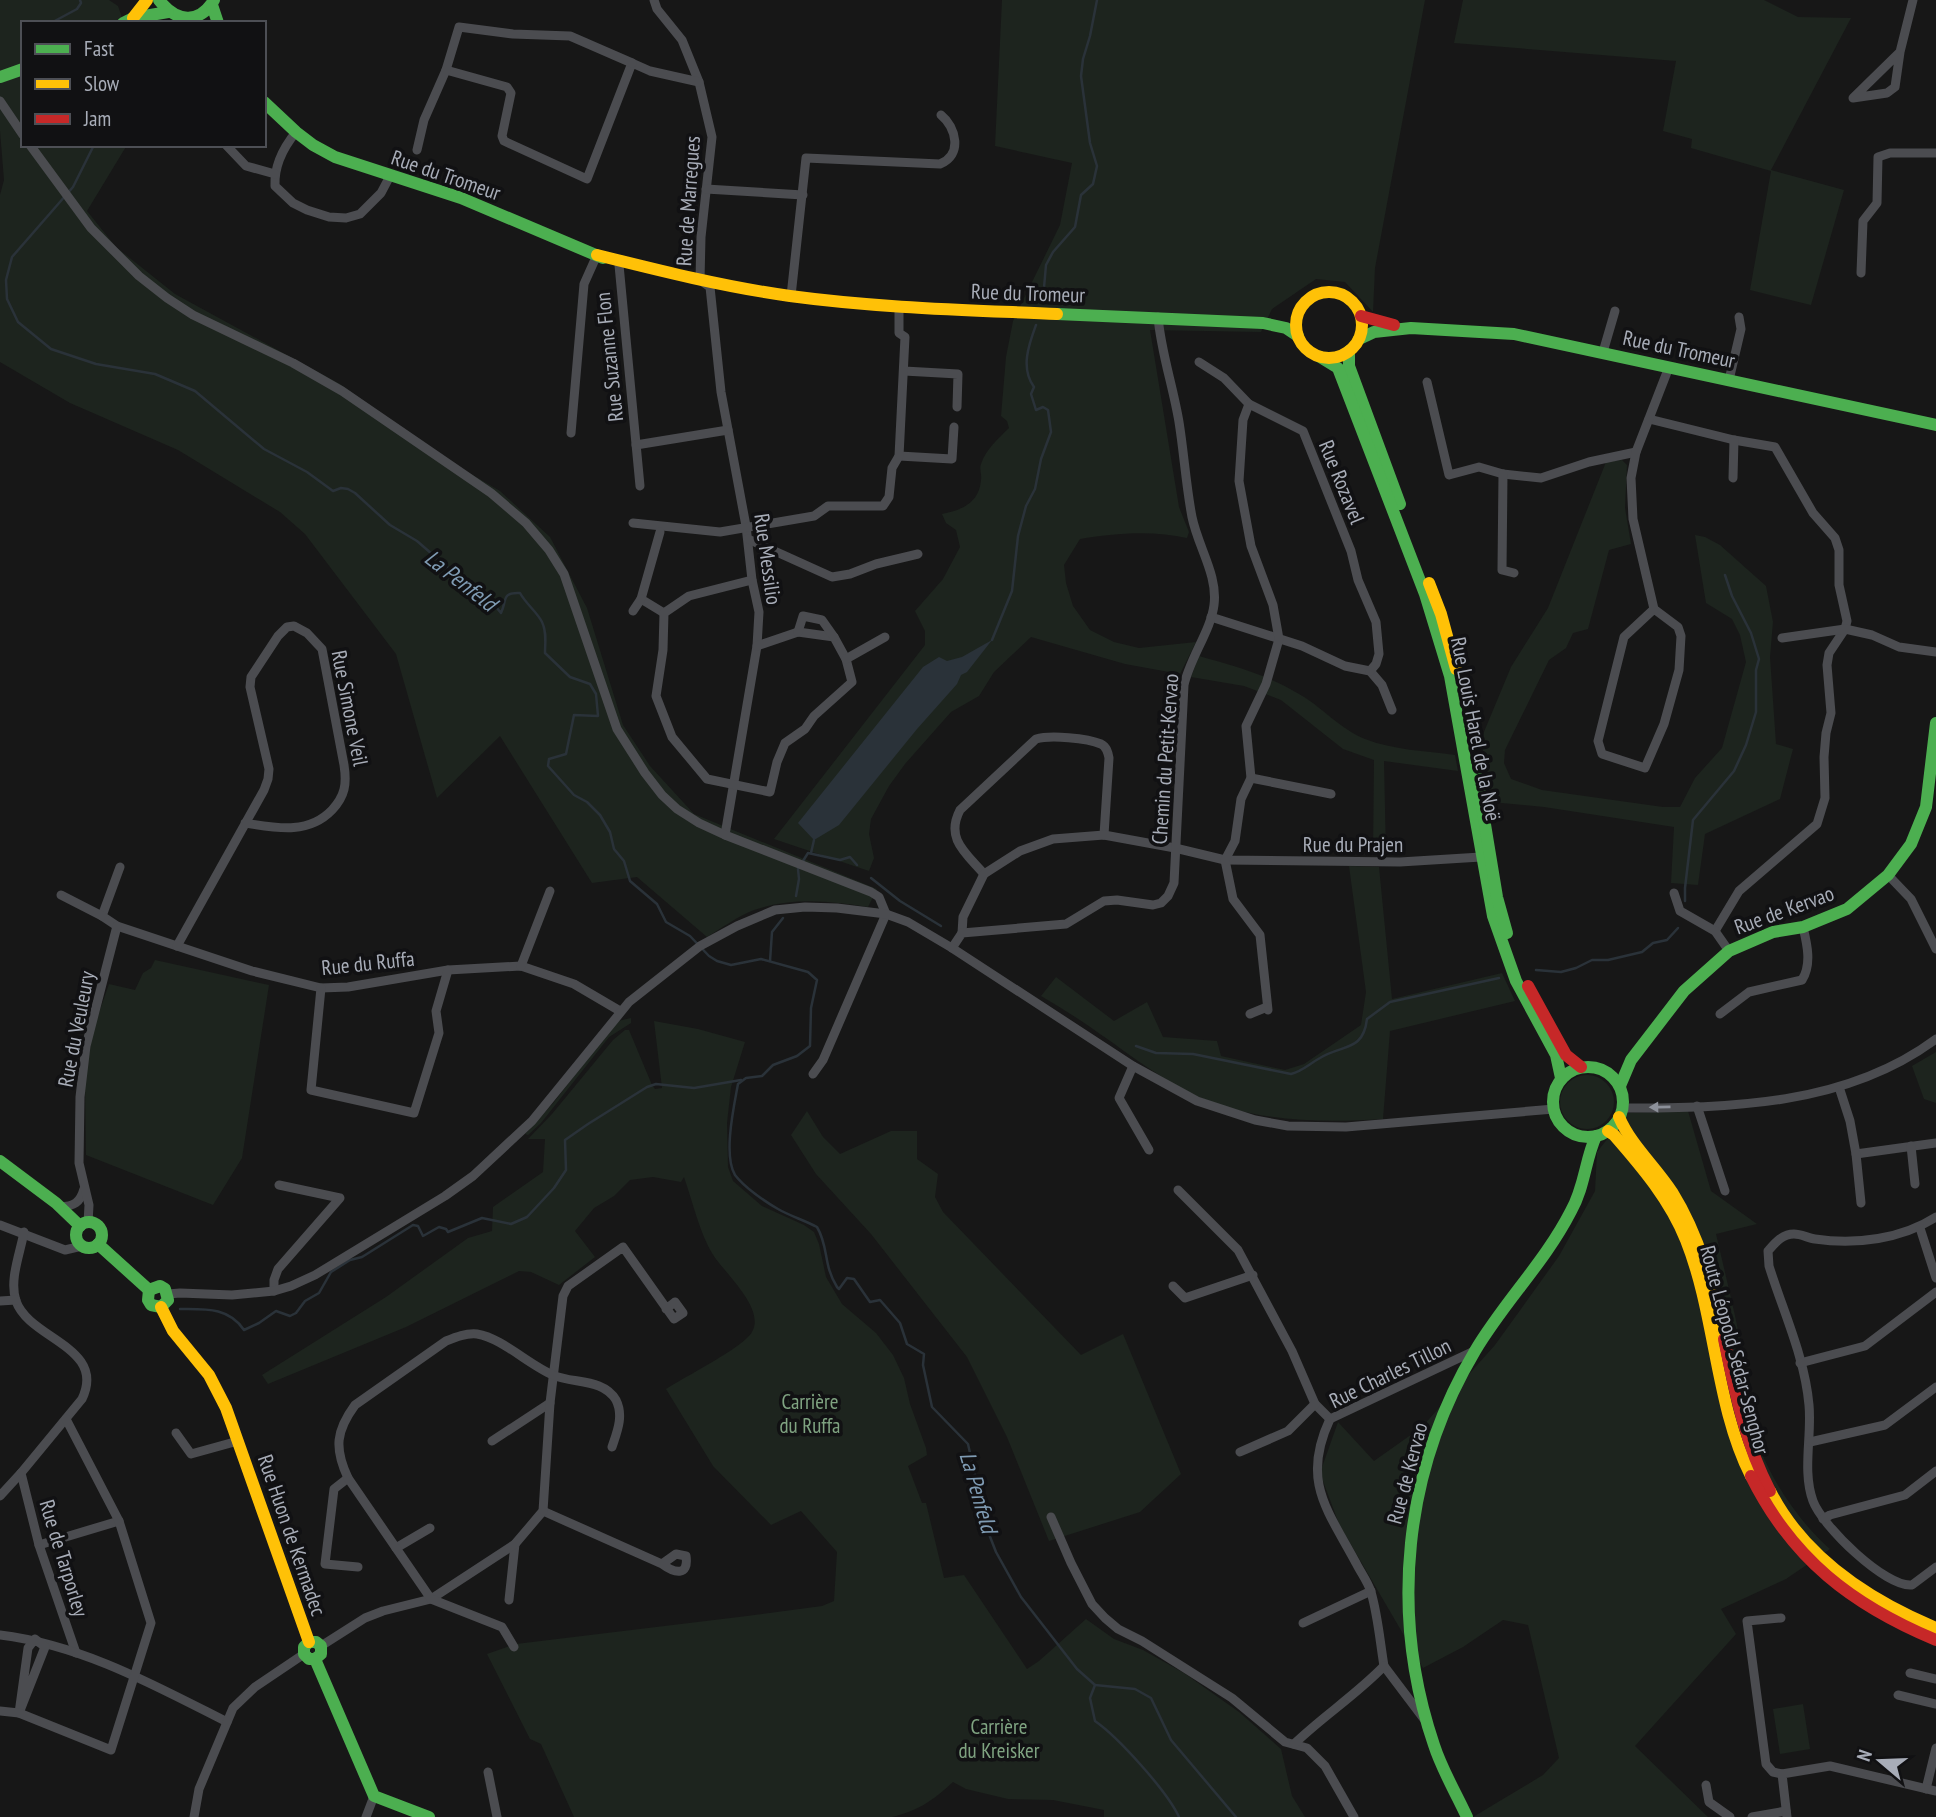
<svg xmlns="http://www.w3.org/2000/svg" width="1936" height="1817" font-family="'PT Sans Narrow',sans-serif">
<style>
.green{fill:#1d241e}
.water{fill:#2a3239}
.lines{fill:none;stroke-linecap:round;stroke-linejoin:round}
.stream{stroke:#2a3239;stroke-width:2.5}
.street{stroke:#4b4c50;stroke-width:9}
.fast{stroke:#4caf50;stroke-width:12}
.slow{stroke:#ffc107;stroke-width:12}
.jam{stroke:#c62828;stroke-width:12}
.oneway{fill:#8c9099}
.labels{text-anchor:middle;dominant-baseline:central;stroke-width:7;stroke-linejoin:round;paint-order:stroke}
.street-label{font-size:21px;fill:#a8adb8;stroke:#111113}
.park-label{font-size:21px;fill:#7fa381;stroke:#111113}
.water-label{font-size:23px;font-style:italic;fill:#7f9bb3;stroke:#111113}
</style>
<rect width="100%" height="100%" fill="#171717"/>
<g class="green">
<path d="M0 0H109L118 6 124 23H23V145H127L87 211 116 247 175 294 340 384 449 461 500 491 550 537 587 608 623 725 650 766 694 814 877 889 868 907C830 901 792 897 754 910 738 916 722 928 707 937L637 877 592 883 500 736 437 798 396 654 305 534 280 512 178 450 70 403 0 362V195L4 180 0 131Z"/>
<path d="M1002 0H1425L1375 268 1373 312 1345 282 1316 279 1272 309 1261 332 1150 330 1179 507 1189 532 1187 538C1154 530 1113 533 1080 539L1064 565 1066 583 1073 606 1090 630 1114 642 1139 648 1196 642 1180 674 1125 664 1031 637 994 672 979 696 951 712 905 764 889 786 871 819 869 834 874 858 869 871 774 839 925 645V631L915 611 943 579 960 547 956 530 946 523 942 514C962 510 979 503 981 480 982 474 979 469 981 464 986 449 998 439 1009 428L1007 421 1001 416 1006 357 1013 321 1060 225 1072 163 995 146Z"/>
<path d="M1463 0H1764L1798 17 1851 18 1771 170 1844 190 1811 305 1750 290 1771 171 1691 148 1692 139 1663 131 1676 61 1454 43Z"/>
<path d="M1622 460 1627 465 1625 508 1631 544 1609 550 1588 629 1573 633 1566 648 1549 660 1505 750 1504 763 1511 779 1542 790 1663 807H1680L1695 778 1722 748 1746 662 1740 635 1732 619 1706 603 1695 535 1705 537 1720 545 1766 586 1773 622 1770 657 1776 744 1793 749 1780 799 1705 834 1698 885 1671 883 1674 827 1544 807 1491 802 1481 739 1511 667 1548 608 1606 462Z"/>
<path d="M1199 656C1234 666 1268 675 1299 694 1322 707 1340 729 1365 739 1393 750 1426 751 1455 755L1458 771 1384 761 1386 856 1373 855 1374 760 1343 749 1281 700 1244 686 1191 677Z"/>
<path d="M1349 866 1379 867 1392 999 1502 973 1515 1001 1390 1031 1383 1119C1321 1123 1257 1122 1199 1097 1163 1081 1132 1056 1100 1034 1081 1020 1061 1008 1041 996L1056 977 1114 1021 1147 1002 1163 1037 1217 1041 1221 1056 1285 1070 1304 1064 1361 1025 1366 992Z"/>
<path d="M155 960 269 985 242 1158 213 1205 86 1155 85 1082 92 1033 109 984 135 990 143 973 151 968Z"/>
<path d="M631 1018V1023L609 1037 541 1123 528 1135 525 1134 554 1102 608 1032 618 1021Z"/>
<path d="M654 1021 698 1029 745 1042 731 1087 727 1123 728 1167 733 1181 762 1206 804 1225 814 1232 819 1244 826 1277 842 1304 876 1333 893 1355 904 1378 910 1404 926 1448 927 1455 908 1466 922 1503H926L944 1578 964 1575 1027 1669 1039 1661 1086 1619 1114 1639 1143 1650 1184 1673 1239 1712 1281 1749 1292 1796 1305 1817H1104V1810L1053 1800 1008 1799 966 1789 953 1782C932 1801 920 1810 892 1817H574L541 1744 530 1739 487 1654 516 1644 747 1616 822 1606 834 1601 837 1552 801 1511 771 1525 713 1466 666 1389C683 1378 744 1347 752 1332 766 1308 723 1272 712 1253 700 1233 692 1200 684 1177L681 1182 653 1177 630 1180 614 1196 594 1208 575 1231 595 1257 559 1285 531 1272 519 1271 406 1327 268 1384 262 1375 386 1297 468 1238 492 1231 493 1207 543 1172 545 1139H528L552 1114 613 1040 625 1030H629L652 1085 655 1089 662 1088Z"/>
<path d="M1936 1052V1103L1924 1099 1912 1066Z"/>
<circle cx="1587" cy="1102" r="27"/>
<path d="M807 1111 823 1137 840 1154 891 1131H917V1159L938 1174 935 1197 943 1212 1081 1355 1123 1334 1181 1474 1140 1512 1049 1541 1007 1437 967 1357 871 1234 816 1174 791 1135Z"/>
<path d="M1688 1111 1711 1191 1757 1224 1716 1234C1726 1277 1737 1321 1745 1365 1750 1393 1750 1422 1760 1449 1774 1485 1802 1525 1830 1549L1786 1579 1721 1609 1736 1634 1635 1746 1708 1817H1473L1543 1775 1559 1758 1528 1625 1503 1620 1463 1647 1423 1668 1339 1524 1320 1473 1338 1422 1374 1461 1422 1427 1495 1345 1559 1256 1595 1191 1597 1152 1628 1113Z"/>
<path d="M1803 1704 1810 1749 1780 1754 1773 1709Z"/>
</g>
<path class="water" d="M992 640 967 672 961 675 957 684 917 729 839 825 814 840 798 823 923 667 939 657 947 661 962 657Z"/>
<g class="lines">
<g class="stream">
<path d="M51 23 77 9 81 3 80 0"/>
<path d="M94 145 73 187 12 257 6 280 7 299 18 322 51 349 96 364 155 374 195 391 264 449 307 472 333 491 341 488 348 489 355 493 390 525 417 541 478 594 488 597 501 613C507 601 501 592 520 593 526 604 537 612 542 622 547 632 545 643 545 653L570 677 590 684 596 694 598 716 574 715 566 754 549 759 548 766 574 795 587 802 600 815 610 832 614 849 624 861 630 881 657 904 666 922 690 936 709 956 717 961 731 965 761 959 808 972 817 980 811 1008 810 1046 797 1056 773 1065 762 1076 746 1078 738 1084C734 1106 723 1155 735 1175 744 1187 764 1201 778 1209 790 1216 804 1220 817 1227 829 1247 823 1265 837 1287L839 1289 847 1278 854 1279 870 1302 880 1300 900 1323 907 1344 924 1354 923 1365 932 1407 968 1444 987 1529 996 1552 1021 1597 1077 1669 1095 1685 1135 1689 1151 1698 1171 1740 1236 1817"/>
<path d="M1043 299 1046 265 1053 252 1075 227 1081 195 1093 184 1097 166 1090 143 1081 76 1083 59 1090 36 1097 0"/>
<path d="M992 640 1012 591 1018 536 1026 506 1035 489 1041 459 1051 432 1048 410 1043 407 1036 410 1031 394 1034 387C1020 368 1029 344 1036 325"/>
<path d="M811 853 814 840"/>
<path d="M871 878 900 901 941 926"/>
<path d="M796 896 799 879 798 869 808 853 840 860 850 857 857 865"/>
<path d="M1685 901V888L1693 820 1734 771 1746 745 1756 712V670L1759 659 1751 633 1732 596 1725 575"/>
<path d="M770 961 772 932 783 918"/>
<path d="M1536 970 1561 972 1576 968 1592 960H1608L1642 952 1653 943 1667 940 1678 928"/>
<path d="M1136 1046 1156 1053 1193 1054 1291 1074C1303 1071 1309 1064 1320 1058 1343 1044 1363 1052 1367 1019L1390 1002 1499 978"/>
<path d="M180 1309C205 1309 229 1307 244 1330L259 1323 276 1311 290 1316 296 1313 305 1301 319 1293 331 1272 350 1260 362 1257 413 1225 418 1226 423 1236 439 1227 446 1229 448 1232 482 1218 511 1224 527 1217 554 1188 566 1170 565 1140 588 1124 647 1087 656 1084 694 1088 741 1080"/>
<path d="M1095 1685 1090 1698 1095 1721C1118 1737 1167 1791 1179 1817"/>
</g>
<g class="street">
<path d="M654 0 657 9 682 40 699 82 712 137 701 237 700 280 710 287 721 392 746 526 752 580 759 612 757 646 725 835"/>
<path d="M1900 52 1853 98 1887 93 1895 87 1900 52 1913 0"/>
<path d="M446 70 507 87 511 93 502 136 504 141 587 179 632 63 650 71 699 82"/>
<path d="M0 101 23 135"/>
<path d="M296 132C283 148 274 165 275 186L293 203 307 210 329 217 346 218 360 214 381 193 390 176"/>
<path d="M30 145 91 228 139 276 167 298 193 315 293 363 342 391 491 493 526 523 549 550 564 574 617 729 645 773 662 795 677 809 699 823 725 835 871 892 879 897 886 914"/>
<path d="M226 145 246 166 275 174"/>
<path d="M417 150 424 120 446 70 459 27 513 34 570 36 632 63"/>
<path d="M706 189 803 195"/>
<path d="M619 265 640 486"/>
<path d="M1861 273 1863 221 1877 203 1878 157 1890 153H1936"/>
<path d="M791 296 806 158 940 164C963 155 956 127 941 115"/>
<path d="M1603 352 1615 311"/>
<path d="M1199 362 1224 378 1249 404"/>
<path d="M904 371 958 374 957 407"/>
<path d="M1729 380 1741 329 1739 317"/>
<path d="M1427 382 1449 475 1479 467 1503 474 1541 478 1589 462 1636 452"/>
<path d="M1649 419 1734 440 1775 447 1813 513 1835 538 1839 550V585L1847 621 1845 629 1829 653 1827 665 1831 713 1826 733 1824 757 1825 798 1817 824 1739 891 1715 931"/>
<path d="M571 433 584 284 597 255"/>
<path d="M636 445 728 430"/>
<path d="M899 456 952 459 954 427"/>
<path d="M1503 474 1502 570 1514 573"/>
<path d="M1733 478 1734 440"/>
<path d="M633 523 720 532 814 516 828 506H883L889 497 892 468 899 456 905 337 899 333V307"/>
<path d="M660 532 641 599 664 613"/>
<path d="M748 539 832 577 850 574 876 564 918 554"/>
<path d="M752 580 689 596 664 613 663 650 656 696 672 737 707 779 770 792 777 762 785 743 805 729 814 716 852 682 846 659 834 637 798 632 757 646"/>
<path d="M1654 609 1624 637 1598 741 1602 754 1645 768 1664 724 1679 670 1681 636 1678 627 1654 609 1633 519 1631 478 1636 452 1669 367"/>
<path d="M633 611 641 599"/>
<path d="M1211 617 1302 646 1345 666 1370 671 1382 685 1392 710"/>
<path d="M798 632 803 616 822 620 834 637"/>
<path d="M1782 638 1845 629 1872 635 1899 647 1936 652"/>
<path d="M846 659 885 637"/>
<path d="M1251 778 1331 794"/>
<path d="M120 867 102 916 117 926 252 971 321 988 348 987 448 970 521 966 574 984 620 1011"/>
<path d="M984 874C966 853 945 839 960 810L1036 739C1050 735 1087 738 1101 744 1107 747 1108 753 1109 758L1104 835"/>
<path d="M1888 875 1911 899 1936 949"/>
<path d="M1674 893 1680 911 1715 931 1729 951"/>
<path d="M61 895 102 916"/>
<path d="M962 933 963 917 984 874 1020 851 1053 839 1104 835 1175 848 1225 860 1400 862 1481 857"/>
<path d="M177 946 264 790 268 779 269 769 250 687 251 677 278 636 287 627 294 626 307 633 322 649 344 765C347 784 345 796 332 810 308 835 276 828 245 823"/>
<path d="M952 948 962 933 1066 924 1104 901 1117 900 1153 905 1161 903 1168 896 1174 883 1184 685C1190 658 1211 630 1214 605 1218 575 1198 547 1192 517 1186 486 1184 453 1179 422 1173 386 1161 352 1158 317"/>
<path d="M521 966 550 891"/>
<path d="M321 988 311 1090 414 1113 439 1033 436 1011 448 970"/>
<path d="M1268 1010 1260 935 1233 899 1225 860 1235 841 1241 799 1251 778 1246 726 1266 684 1279 639 1273 605 1251 546 1239 481 1243 420 1249 404 1303 431 1351 551 1358 580 1376 622 1379 654 1376 664 1370 671"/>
<path d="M1250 1014 1267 1007"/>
<path d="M1720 1014 1749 992 1802 980C1812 964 1807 944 1803 927"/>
<path d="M1133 1066 1119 1098 1149 1150"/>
<path d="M813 1074 823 1060 886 914"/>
<path d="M1839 1087 1850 1121 1856 1154 1936 1143"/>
<path d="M1697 1106 1725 1191"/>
<path d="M1622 1108C1730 1108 1846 1106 1936 1039"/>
<path d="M1911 1146 1915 1184"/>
<path d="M1856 1154 1861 1203"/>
<path d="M1178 1190 1238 1250 1292 1351 1315 1404 1330 1419"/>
<path d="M60 1207C74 1206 80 1203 84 1189"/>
<path d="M1936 1217C1902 1239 1856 1245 1815 1239 1808 1238 1801 1234 1794 1234 1782 1234 1775 1243 1768 1251L1769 1266C1783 1311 1805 1358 1809 1405 1812 1436 1802 1471 1813 1501 1822 1526 1886 1588 1912 1585L1936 1567"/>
<path d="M88 1223 89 1205 79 1163 80 1097 86 1046 117 926"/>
<path d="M0 1225 65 1250 82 1246"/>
<path d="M1920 1228 1936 1278"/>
<path d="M24 1232C20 1254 9 1280 16 1301 29 1339 107 1347 82 1399L21 1473 39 1545 76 1653"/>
<path d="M1173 1286 1185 1298 1253 1275"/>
<path d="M274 1291V1280L278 1269 340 1198 279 1185"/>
<path d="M168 1294 180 1293 232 1295 274 1291 291 1286 315 1275 445 1196 473 1176 532 1121 629 1002 700 946 737 926 775 910 805 907 837 908 886 914 908 922 952 948 1133 1066 1197 1101 1255 1120 1288 1126 1346 1127 1554 1109"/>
<path d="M0 1301 16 1300"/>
<path d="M1800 1363 1865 1346 1936 1292"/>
<path d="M176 1433 191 1454 238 1441"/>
<path d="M492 1441 550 1403"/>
<path d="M1810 1442 1885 1425 1936 1387"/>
<path d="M1240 1452 1288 1431 1315 1404"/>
<path d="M348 1478 334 1489 325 1564 358 1567"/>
<path d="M0 1496 21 1473"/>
<path d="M543 1511 662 1564C674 1573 689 1577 686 1556L676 1554 662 1564"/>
<path d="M1051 1517 1071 1563 1092 1604 1105 1618 1118 1629 1142 1641 1232 1698 1285 1742 1307 1748 1325 1766 1354 1817"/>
<path d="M1823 1519 1830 1515 1905 1495 1936 1471"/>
<path d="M39 1545 119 1521"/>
<path d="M396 1548 430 1528"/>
<path d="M509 1600 515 1544"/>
<path d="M1781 1618 1747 1621 1766 1764 1773 1772 1782 1774"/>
<path d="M1303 1623 1371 1591"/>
<path d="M0 1635C82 1645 154 1685 227 1722"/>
<path d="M35 1639 45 1647 19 1713 28 1648Z"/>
<path d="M321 1646 365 1618 383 1611 431 1599 515 1544 543 1511 550 1403 563 1296 568 1286 623 1247 674 1319 683 1313 675 1302 666 1309"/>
<path d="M514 1647 502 1627 431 1599 348 1478C334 1448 336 1431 355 1405L446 1341C456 1337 466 1333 477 1334 502 1338 529 1365 553 1375 573 1384 603 1378 616 1400 624 1416 617 1432 612 1447"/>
<path d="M1384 1666C1380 1642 1378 1616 1371 1592 1368 1582 1361 1573 1356 1563 1327 1509 1301 1481 1330 1419L1474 1351"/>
<path d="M1910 1673 1936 1679"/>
<path d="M1898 1695 1936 1704"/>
<path d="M0 1711 19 1713 111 1750 151 1623 119 1521 66 1419"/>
<path d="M1294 1744C1323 1716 1356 1695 1384 1666L1424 1719"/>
<path d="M488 1772 497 1817"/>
<path d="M1706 1785 1709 1802 1730 1817"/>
<path d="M1926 1789 1936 1748"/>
<path d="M194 1817 199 1789 233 1708 255 1687 304 1654"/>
<path d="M366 1817 374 1796"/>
<path d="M1752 1817 1786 1811"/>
<path d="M1787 1817 1782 1774 1830 1766 1936 1791"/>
</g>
<g class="fast">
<path d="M159 0C176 22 199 25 214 0"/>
<path d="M212 5 218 23"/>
<path d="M123 23 133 18 168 12"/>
<path d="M0 77 23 69"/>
<path d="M264 102 296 132 313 145 335 157 461 198 603 258"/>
<path d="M1057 314 1263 323 1286 328 1298 336"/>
<path d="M1359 339 1374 332 1411 328 1514 334 1936 425"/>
<path d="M1349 351V366L1400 504"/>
<path d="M1320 357 1338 368 1425 594 1450 676 1493 916 1516 981 1556 1055 1561 1078"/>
<path d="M1477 776 1497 897 1507 933"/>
<circle cx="1588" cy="1102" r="35"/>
<path d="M1620 1086 1631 1060 1684 991 1729 951 1773 932 1803 927 1847 909 1888 875 1911 844 1926 807 1936 723"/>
<path d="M0 1161 56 1203 80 1226"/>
<circle cx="89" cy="1235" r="13"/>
<path d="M98 1244 149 1290"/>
<path d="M149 1290 160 1286 165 1289 168 1300 161 1307"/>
<path d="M149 1290 148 1300 151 1305 161 1307"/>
<path d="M309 1642H316L321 1646V1654L315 1659"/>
<path d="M309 1642 304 1647V1654L309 1659H315"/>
<path d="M315 1659 374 1796 429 1817"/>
<path d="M1467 1817C1456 1793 1442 1770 1434 1745 1389 1613 1404 1470 1475 1351 1504 1302 1545 1262 1571 1211 1585 1186 1585 1160 1596 1136"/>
</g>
<g class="slow">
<path d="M133 18 147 0"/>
<path d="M597 255C661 271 725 287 790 296 879 308 968 310 1057 314"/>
<circle cx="1329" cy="325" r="33"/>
<path d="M1429 583 1441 614 1456 669"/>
<path d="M1619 1117C1631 1145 1655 1166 1672 1192 1700 1237 1713 1288 1724 1339"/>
<path d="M1608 1131 1614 1135C1642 1167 1670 1200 1686 1240 1716 1315 1715 1405 1751 1476"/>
<path d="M161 1307 173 1331 209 1375 226 1408 309 1642"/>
<path d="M1770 1491C1804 1558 1869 1600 1936 1628"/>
</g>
<g class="jam">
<path d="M1361 316 1394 325"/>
<path d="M1528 986 1566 1055 1581 1067"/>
<path d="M1724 1339C1735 1392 1745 1443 1770 1491"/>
<path d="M1751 1476C1792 1559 1852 1605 1936 1640"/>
</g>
</g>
<defs><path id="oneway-solid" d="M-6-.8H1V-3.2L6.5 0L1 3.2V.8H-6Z" transform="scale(1.75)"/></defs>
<use class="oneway" href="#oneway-solid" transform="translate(1660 1107) rotate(179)"/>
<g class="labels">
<g class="street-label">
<text transform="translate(446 175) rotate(19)">Rue du Tromeur</text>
<text transform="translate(688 201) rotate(-86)">Rue de Marregues</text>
<text transform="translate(1028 293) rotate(2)">Rue du Tromeur</text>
<text transform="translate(1679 349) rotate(12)">Rue du Tromeur</text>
<text transform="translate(609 357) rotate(-96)">Rue Suzanne Flon</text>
<text transform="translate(1342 482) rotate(68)">Rue Rozavel</text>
<text transform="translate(768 559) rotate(82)">Rue Messilio</text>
<text transform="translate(350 708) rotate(79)">Rue Simone Veil</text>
<text transform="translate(1476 729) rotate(79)">Rue Louis Harel de la Noë</text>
<text transform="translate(1165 759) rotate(-86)">Chemin du Petit-Kervao</text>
<text x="1353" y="844">Rue du Prajen</text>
<text transform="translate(1784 910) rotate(-20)">Rue de Kervao</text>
<text transform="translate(368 963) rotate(-6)">Rue du Ruffa</text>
<text transform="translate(76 1029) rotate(-79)">Rue du Veuleury</text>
<text transform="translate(1735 1350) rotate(75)">Route Léopold Sédar-Senghor</text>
<text transform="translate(1390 1373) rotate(-26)">Rue Charles Tillon</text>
<text transform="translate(1407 1473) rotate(-75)">Rue de Kervao</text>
<text transform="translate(292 1535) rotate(71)">Rue Huon de Kermadec</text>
<text transform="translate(64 1558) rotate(73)">Rue de Tarporley</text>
</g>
<g class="park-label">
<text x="810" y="1401">Carrière<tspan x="810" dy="24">du Ruffa</tspan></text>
<text x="999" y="1726">Carrière<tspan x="999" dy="24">du Kreisker</tspan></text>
</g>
<g class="water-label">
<text transform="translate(461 580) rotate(38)">La Penfeld</text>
<text transform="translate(979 1492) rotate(74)">La Penfeld</text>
</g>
</g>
<rect x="21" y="21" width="245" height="126" fill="#111113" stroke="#4d4f55" stroke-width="2"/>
<rect x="35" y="44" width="35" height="10" fill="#4caf50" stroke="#4d4f55" stroke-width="2"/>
<text x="84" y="56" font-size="21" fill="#a8adb8">Fast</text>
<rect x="35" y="79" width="35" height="10" fill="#ffc107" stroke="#4d4f55" stroke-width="2"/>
<text x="84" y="91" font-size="21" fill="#a8adb8">Slow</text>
<rect x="35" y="114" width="35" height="10" fill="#c62828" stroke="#4d4f55" stroke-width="2"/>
<text x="84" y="126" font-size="21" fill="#a8adb8">Jam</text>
<g transform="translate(1880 1761) rotate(289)" stroke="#111113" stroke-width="5" paint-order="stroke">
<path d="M0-5L12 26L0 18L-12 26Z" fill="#a8adb8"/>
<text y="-10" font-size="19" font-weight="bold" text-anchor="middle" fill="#a8adb8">N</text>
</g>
</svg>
